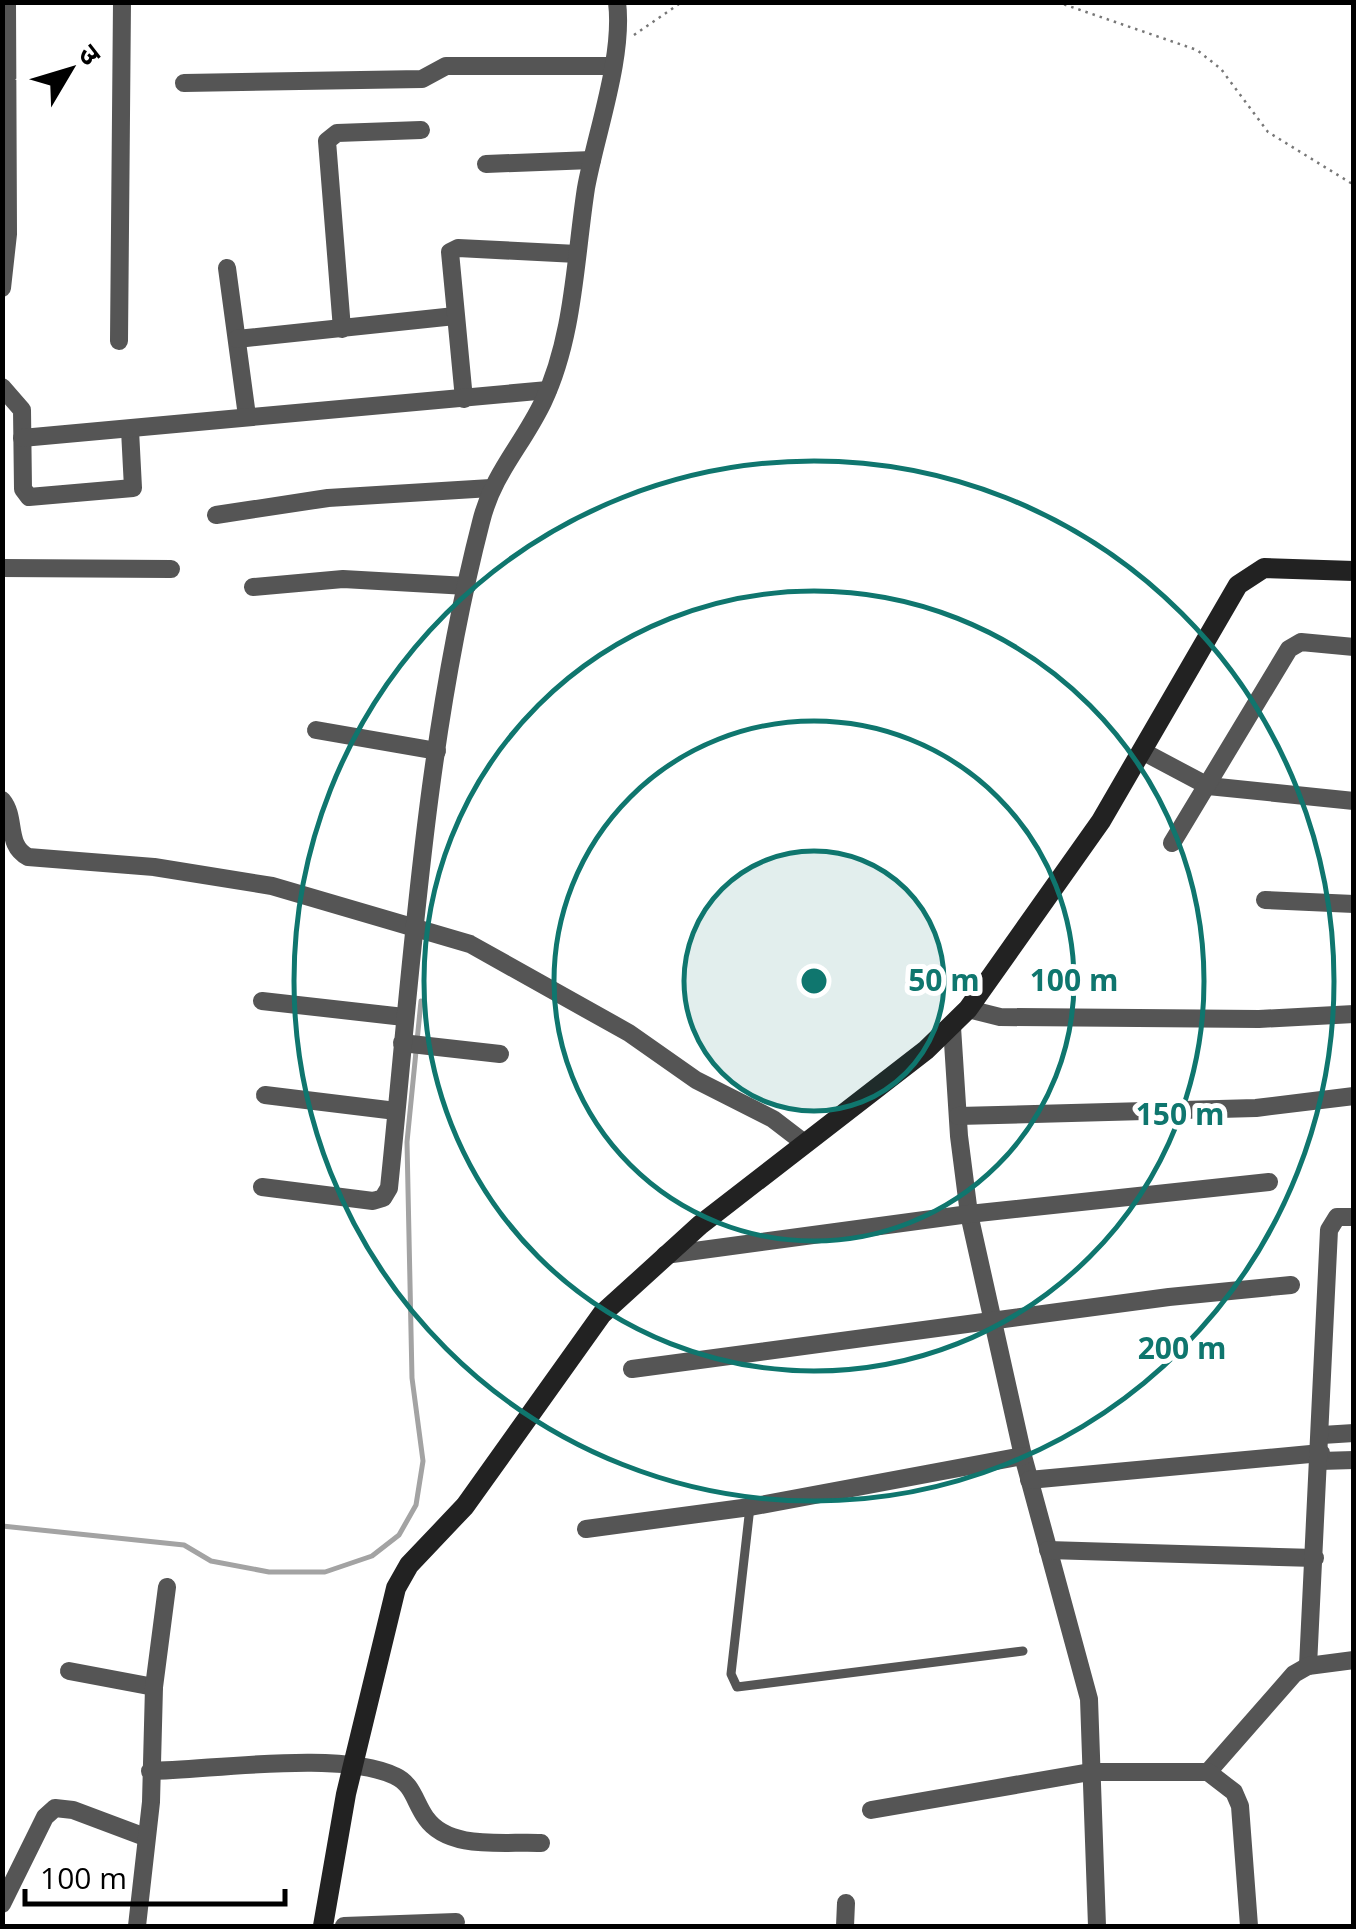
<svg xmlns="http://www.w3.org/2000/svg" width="1356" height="1929" font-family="'Open Sans','Noto Sans Devanagari',sans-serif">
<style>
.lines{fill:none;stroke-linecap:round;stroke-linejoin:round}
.stream{stroke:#a3a3a3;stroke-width:5}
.path{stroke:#777;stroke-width:2.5;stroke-dasharray:2.5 5;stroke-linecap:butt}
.lane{stroke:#555;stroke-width:9}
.street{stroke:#555;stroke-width:18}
.secondary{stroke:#222;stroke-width:20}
.ring{fill:none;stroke:#0f766e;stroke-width:5}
.centre{fill:#0f766e;stroke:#fff;stroke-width:5}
.ring-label{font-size:30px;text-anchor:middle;font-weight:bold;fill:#0f766e;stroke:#fff;stroke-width:10;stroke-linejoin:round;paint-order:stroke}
</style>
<rect width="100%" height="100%" fill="#fff"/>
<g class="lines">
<path class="stream" d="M2 1526 184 1545 211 1561 269 1572H325L372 1556 399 1535 416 1505 423 1461 412 1378 407 1142 421 1001"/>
<g class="path">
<path d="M1057 2 1197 50 1221 69 1268 132 1354 185"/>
<path d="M634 35 682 2"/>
</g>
<path class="lane" d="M750 1507 731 1674 737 1687 1023 1651"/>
<g class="street">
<path d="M184 83 422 79 446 66H610"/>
<path d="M486 164 592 160"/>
<path d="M227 268 247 416"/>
<path d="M2 288 8 234 7 2"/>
<path d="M342 329 327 141 337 133 421 130"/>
<path d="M237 339 455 316"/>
<path d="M119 341 122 2"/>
<path d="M2 387 22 410 23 489 29 497 133 488 130 430"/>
<path d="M464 399 450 252 458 248 577 254"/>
<path d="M22 438 548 390"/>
<path d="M216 515 328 498 491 488"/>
<path d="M2 568 171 569"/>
<path d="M253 587 343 579 467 586"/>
<path d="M316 730 437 751"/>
<path d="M1142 751 1208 786 1354 801"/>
<path d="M2 800C17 818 5 845 28 857L154 867 272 886 470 944 629 1033 696 1080 773 1119 803 1142"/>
<path d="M1172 843 1289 649 1301 642 1354 647"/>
<path d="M1265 900 1354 904"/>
<path d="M262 1001 404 1017"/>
<path d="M968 1009 1000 1017 1259 1019 1354 1014"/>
<path d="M952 1027 959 1136 969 1214 1023 1456 1089 1699 1097 1926"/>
<path d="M402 1043 500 1054"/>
<path d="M265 1095 396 1111"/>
<path d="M958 1116 1256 1108 1354 1096"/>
<path d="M262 1187 373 1201 383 1198 389 1188C412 966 425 739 481 522 493 473 522 446 543 402 574 337 575 259 586 188 596 133 624 57 617 2"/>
<path d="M665 1255 969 1214 1269 1182"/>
<path d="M632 1369 1169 1297 1291 1285"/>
<path d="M1322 1435 1354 1433"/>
<path d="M1320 1461 1354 1460"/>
<path d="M1029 1480 1321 1453"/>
<path d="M586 1529 750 1507 1023 1456"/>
<path d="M1048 1550 1315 1558"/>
<path d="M1308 1666 1329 1230 1337 1217H1354"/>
<path d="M69 1671 154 1687"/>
<path d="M150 1771C212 1770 341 1750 395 1776 413 1784 415 1803 426 1818 449 1851 505 1841 541 1843"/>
<path d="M1208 1772 1294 1674 1308 1666 1354 1660"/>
<path d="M871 1810 1090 1772H1208L1234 1792 1240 1806 1249 1926"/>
<path d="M2 1904 45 1817 55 1808 73 1810 145 1837"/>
<path d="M137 1926 151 1802 154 1687 167 1587"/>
<path d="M344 1926 456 1922"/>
<path d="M845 1926 846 1903"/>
</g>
<path class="secondary" d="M323 1926 346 1794 396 1588 409 1565 465 1506 602 1314 700 1225 926 1050 968 1009 1101 821 1238 585 1264 568 1354 571"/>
</g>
<circle cx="814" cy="981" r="130" fill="#0f766e" fill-opacity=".12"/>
<g class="ring">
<circle cx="814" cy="981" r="130"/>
<circle cx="814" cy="981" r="260"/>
<circle cx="814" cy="981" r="390"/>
<circle cx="814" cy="981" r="520"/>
</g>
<circle cx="814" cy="981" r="15" class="centre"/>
<g class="ring-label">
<text x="944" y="991">50 m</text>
<text x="1074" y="991">100 m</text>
<text x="1180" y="1125">150 m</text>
<text x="1182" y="1359">200 m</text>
</g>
<rect width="1356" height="1929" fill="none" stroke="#000000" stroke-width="10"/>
<g transform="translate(70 70) rotate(52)" stroke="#ffffff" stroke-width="8" paint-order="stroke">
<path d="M0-8L18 38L0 25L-18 38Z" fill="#000000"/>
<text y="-15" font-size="28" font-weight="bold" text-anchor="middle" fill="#000000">उ</text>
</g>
<path d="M25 1889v15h260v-15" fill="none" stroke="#000000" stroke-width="5"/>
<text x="40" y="1889" font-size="30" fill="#000000" stroke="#ffffff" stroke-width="8" paint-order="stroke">100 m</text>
</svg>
